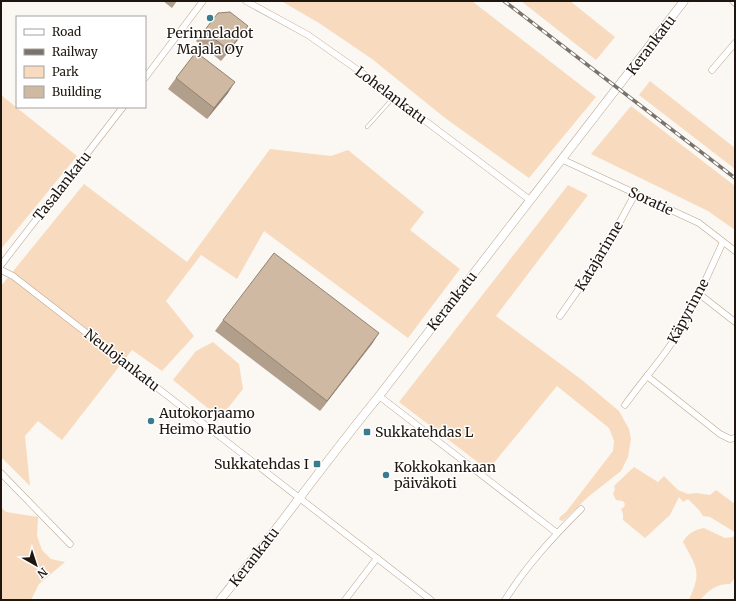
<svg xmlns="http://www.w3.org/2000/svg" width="736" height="601" font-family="Merriweather,serif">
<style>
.green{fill:#f8dbbf}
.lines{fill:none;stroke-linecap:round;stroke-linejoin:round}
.service-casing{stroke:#baa48e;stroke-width:4}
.minor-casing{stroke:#baa48e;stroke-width:7}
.tertiary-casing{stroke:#baa48e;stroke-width:9}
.service{stroke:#fff;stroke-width:3}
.minor{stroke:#fff;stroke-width:6}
.tertiary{stroke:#fff;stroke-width:8}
.rail-casing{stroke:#7a736c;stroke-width:3.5}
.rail{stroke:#fff;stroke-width:2;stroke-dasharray:6;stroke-linecap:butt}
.wall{fill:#b29f8b}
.shaded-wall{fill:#918271}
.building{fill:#cfb9a2;stroke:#918271}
.poi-dot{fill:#397c8d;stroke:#fff;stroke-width:1.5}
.labels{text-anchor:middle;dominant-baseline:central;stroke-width:3;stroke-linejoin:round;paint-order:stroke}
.poi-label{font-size:14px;fill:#1f170f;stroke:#fff;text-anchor:start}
.street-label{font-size:14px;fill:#1f170f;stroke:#fff}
</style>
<rect width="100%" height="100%" fill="#fbf7f2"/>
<g class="green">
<path d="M284 1H472L596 97 529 178 445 118 372 59 319 23 283 2Z"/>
<path d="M521 1H570L615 37 596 60Z"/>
<path d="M650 81 735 148V169L639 95Z"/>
<path d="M1 95 77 156 1 249Z"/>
<path d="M631 106 735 186V230L708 211 591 154Z"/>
<path d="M270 149 331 156 348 150 424 212 410 230 460 269 408 338 264 231 237 279 201 255 166 301 194 336 162 371 132 350 62 440 38 421 25 436 30 486 1 457V286L84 184 187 262Z"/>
<path d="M568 185 588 195 496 316 582 380 619 411 629 429 631 439 628 457 621 471 588 497 563 521 559 520 560 517 566 512 613 451 614 441 609 428 557 386 488 470 399 402Z"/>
<path d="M213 342 239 364 243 389 220 418 173 380 196 351Z"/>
<path d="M634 467 658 482 664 476 678 490 688 494 696 493 710 495 716 490 735 504V533L733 531 710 517 703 516 699 510 688 499 683 502 679 497 670 515 645 538 623 520V514L621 509 624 507 625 504 623 501 616 500 613 494 615 489 614 486Z"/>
<path d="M1 507 6 512 38 517 37 536 42 550 51 559 65 562 39 584 31 600H1Z"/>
<path d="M704 528 725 538 733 537 735 534V578L730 584C716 584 709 590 700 600H689C702 572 697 568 683 542 688 533 694 530 704 528Z"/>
</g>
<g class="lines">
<g class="service-casing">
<path id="service" d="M367 127 394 97"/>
</g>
<g class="minor-casing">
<g id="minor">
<path d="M246 1 308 35 362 73 530 200"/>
<path d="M733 1 735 3"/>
<path d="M712 70 735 43"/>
<path d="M145 78 203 1"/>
<path d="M561 159 699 223 735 251"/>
<path d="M1 265 123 107"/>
<path d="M1 270 13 276 431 600"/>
<path d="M698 293 735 322"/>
<path d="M560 316 601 257 635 194"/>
<path d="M647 376 720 434 730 439 735 438"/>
<path d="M379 396 557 533"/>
<path d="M625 405C641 382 660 362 675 338 694 308 708 274 723 242"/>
<path d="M1 473 70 544"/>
<path d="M345 600 377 558"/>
<path d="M505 600C526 566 553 537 581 509"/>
</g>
</g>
<g class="tertiary-casing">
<path id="tertiary" d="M220 600C275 533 324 463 379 396L684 1"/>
</g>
<use href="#service" class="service"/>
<use href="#minor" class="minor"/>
<use href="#tertiary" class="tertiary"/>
<g class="rail-casing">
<path id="rail" d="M504 1 735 178"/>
</g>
<use href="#rail" class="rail"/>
</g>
<g class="wall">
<path d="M163 1H177L172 8Z"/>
<path d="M204 31 240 37 221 61 196 41Z"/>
<path d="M176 78 228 93 207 119 168 89Z"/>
<path d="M223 320 379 333 320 411 215 331Z"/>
</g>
<g class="shaded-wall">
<path d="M248 26 240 37 221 61 229 50Z"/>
<path d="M235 82 228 93 207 119 214 108Z"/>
<path d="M379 333 372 344 320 411 327 401Z"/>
</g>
<g class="building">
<path d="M230 12 248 26 229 50 204 31 218 13Z"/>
<path d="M196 52 235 82 214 108 176 78Z"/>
<path d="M274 253 379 333 327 401 223 320Z"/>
</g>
<g class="poi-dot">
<circle cx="210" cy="18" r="4"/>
<circle cx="151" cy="421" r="4"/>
<rect x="363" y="428" width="8" height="8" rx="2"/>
<rect x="313" y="460" width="8" height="8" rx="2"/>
<circle cx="386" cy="475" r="4"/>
</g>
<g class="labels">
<g class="poi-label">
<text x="210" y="33" text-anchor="middle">Perinneladot<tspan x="210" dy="16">Majala Oy</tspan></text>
<text x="159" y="413">Autokorjaamo<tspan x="159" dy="16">Heimo Rautio</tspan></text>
<text x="375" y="432">Sukkatehdas L</text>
<text x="309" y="464" text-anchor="end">Sukkatehdas I</text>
<text x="394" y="467">Kokkokankaan<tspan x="394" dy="16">päiväkoti</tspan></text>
</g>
<g class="street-label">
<text transform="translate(651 45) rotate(-53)">Kerankatu</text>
<text transform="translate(391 95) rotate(37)">Lohelankatu</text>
<text transform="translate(62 186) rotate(-52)">Tasalankatu</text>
<text transform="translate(651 201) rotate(25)">Soratie</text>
<text transform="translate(599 256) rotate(-59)">Katajarinne</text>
<text transform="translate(452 301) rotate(-52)">Kerankatu</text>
<text transform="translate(688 311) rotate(-62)">Käpyrinne</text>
<text transform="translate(122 360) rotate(38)">Neulojankatu</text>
<text transform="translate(254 557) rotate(-52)">Kerankatu</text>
</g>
</g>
<rect width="736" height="601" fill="none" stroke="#1f170f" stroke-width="4"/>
<rect x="16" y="16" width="130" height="92" fill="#ffffff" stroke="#a5a29f"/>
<rect x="24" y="29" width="20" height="6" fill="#ffffff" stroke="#a5a29f"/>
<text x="52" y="36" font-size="12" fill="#1f170f">Road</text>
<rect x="24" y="49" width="20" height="6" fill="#7a736c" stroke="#a5a29f"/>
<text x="52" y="56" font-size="12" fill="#1f170f">Railway</text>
<rect x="24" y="66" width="20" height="12" fill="#f8dbbf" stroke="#a5a29f"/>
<text x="52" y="76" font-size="12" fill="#1f170f">Park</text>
<rect x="24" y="86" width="20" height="12" fill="#cfb9a2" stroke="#a5a29f"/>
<text x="52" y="96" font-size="12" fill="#1f170f">Building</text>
<g transform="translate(36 565) rotate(141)" stroke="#ffffff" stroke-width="3" paint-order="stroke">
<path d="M0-3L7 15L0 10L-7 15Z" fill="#1f170f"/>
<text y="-6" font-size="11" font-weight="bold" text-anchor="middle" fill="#1f170f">N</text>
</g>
</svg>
